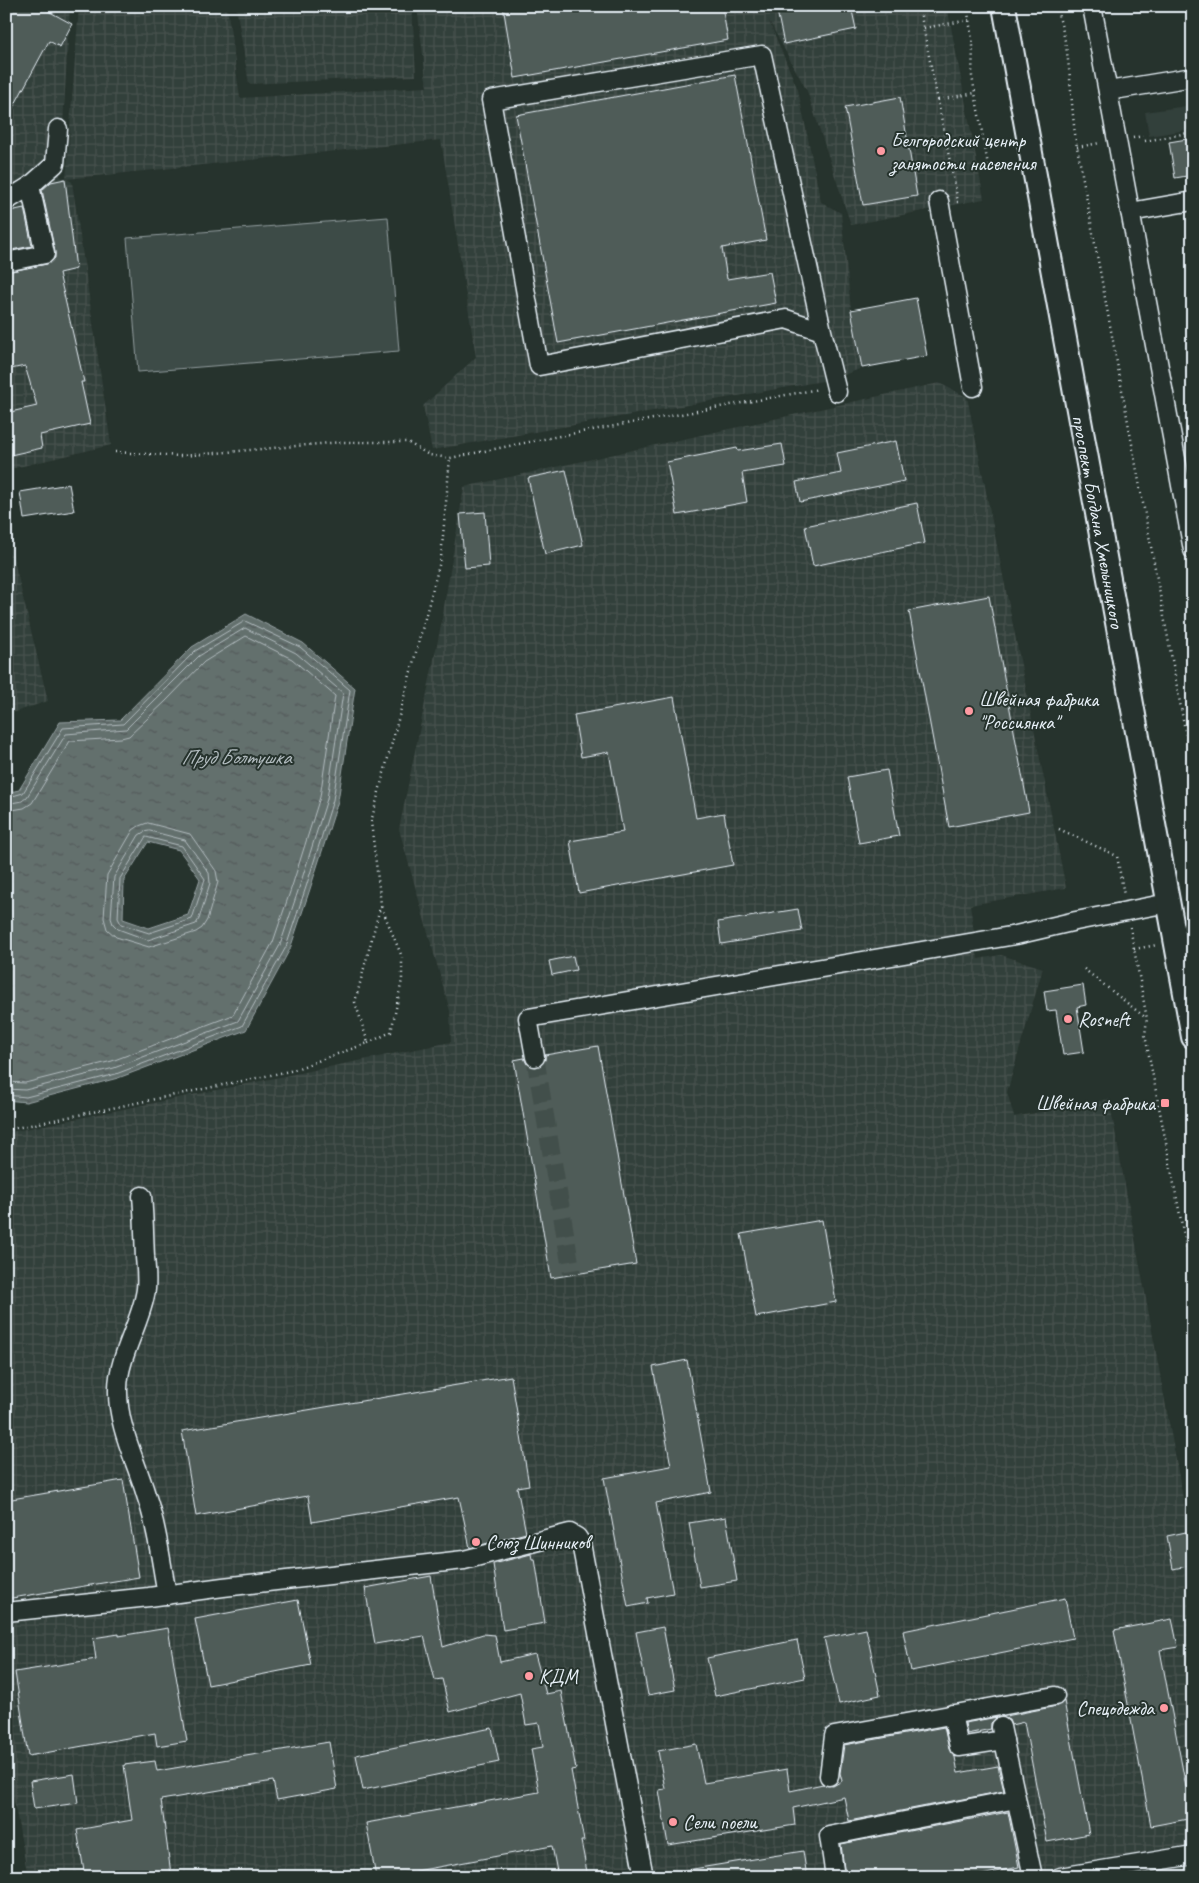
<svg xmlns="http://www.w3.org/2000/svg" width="1199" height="1883" font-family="Caveat,sans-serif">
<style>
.built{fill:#333f3a}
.industrial{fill:url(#industrial-grid)}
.garden{fill:#3e4b47;stroke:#939ea0}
.water{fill:url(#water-ripples);stroke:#98a3a5;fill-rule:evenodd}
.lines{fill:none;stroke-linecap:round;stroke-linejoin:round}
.shore{stroke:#b3bdc0;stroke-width:1}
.building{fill:#505c59;stroke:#e8f1f8}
.minor-tunnel{stroke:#43504b;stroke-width:18;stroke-dasharray:18 9;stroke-linecap:butt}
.minor-casing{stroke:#e8f1f8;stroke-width:21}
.major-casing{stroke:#e8f1f8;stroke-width:26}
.path{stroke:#e8f1f8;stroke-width:2.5;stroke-dasharray:1 4;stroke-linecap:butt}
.minor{stroke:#26332d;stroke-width:18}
.major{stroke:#26332d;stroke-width:22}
.poi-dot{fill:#ff9aa2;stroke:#26332d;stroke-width:2}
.labels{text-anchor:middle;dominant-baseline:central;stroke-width:4;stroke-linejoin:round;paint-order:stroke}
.poi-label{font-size:20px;fill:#e8f1f8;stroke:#26332d;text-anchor:start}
.street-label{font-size:20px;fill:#e8f1f8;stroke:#26332d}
.water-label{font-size:21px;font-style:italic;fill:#b3bdc0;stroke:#26332d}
</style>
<defs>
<pattern id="industrial-grid" width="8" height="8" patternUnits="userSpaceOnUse" patternTransform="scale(1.25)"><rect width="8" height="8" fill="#333f3a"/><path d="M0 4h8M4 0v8" fill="none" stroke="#47524e"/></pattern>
<pattern id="water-ripples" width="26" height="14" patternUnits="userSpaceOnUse" patternTransform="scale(1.25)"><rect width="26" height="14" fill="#636f6d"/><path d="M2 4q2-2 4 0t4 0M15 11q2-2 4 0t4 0" fill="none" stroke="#535a5a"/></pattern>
</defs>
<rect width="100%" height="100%" fill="#26332d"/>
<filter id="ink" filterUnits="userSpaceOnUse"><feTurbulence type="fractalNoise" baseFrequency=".02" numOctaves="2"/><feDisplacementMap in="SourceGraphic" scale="10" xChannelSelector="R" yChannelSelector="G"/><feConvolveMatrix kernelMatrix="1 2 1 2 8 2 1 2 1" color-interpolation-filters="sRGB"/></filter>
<g filter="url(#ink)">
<path class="built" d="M1193 105V129L1149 136 1145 112Z"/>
<g class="industrial">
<path d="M6 6H70L60 176 66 179 79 6H227L240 98 427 87 417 6H947L984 199 851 225 807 91 768 19 798 90 821 202 841 213 851 310 862 368 834 379 432 450 423 406 476 357 441 140 67 179 72 182 111 445 6 470Z"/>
<path d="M236 6H412L416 76 249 84Z"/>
<path d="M939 383 967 397 1066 888 970 905 978 959 1001 955 1043 968 1007 1092 1014 1117 1109 1099 1193 1552V1877H28L12 1790 6 1791V1133L451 1042 450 1011 399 829 441 625 464 487Z"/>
<path d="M6 527 48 701 6 715Z"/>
</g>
<path class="garden" d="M388 217 399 351 138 372 127 238Z"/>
<path class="water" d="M246 614 303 643 355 688 338 801 310 889 290 949 246 1030 118 1078 26 1102 6 1100V793L19 790 60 722 120 720 192 647ZM148 842 179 850 200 879 188 915 149 928 123 919 124 880Z"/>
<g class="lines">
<g class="shore">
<path d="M6 798 23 793 63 728 123 724 195 651 245 621 300 647 350 690 333 800 306 887 286 947 242 1026 116 1074 26 1097 6 1095"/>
<path d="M6 804 22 801 27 797 66 734 126 729 199 656 245 628 296 653 343 693 327 799 300 885 280 945 238 1021 114 1068 25 1090 6 1089"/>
<path d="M6 811 24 808 32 803 70 741 121 738 129 736 166 701 204 662 246 636 292 659 335 696 320 797 293 883 273 942 233 1015 112 1061 25 1083 6 1082"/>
<path d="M148 823 190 834 216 871 218 882 207 920 202 928 196 932 149 947 116 937 107 929 104 918 107 875 133 830 139 826Z"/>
<path d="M150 831 185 840 209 873 210 883 199 919 196 924 148 940 118 929 113 924 111 918 114 877 139 835 144 832Z"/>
<path d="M146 837 182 846 205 879 192 919 149 933 121 924 118 918 120 879Z"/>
</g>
</g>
<g class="building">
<path d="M6 6H39L72 24 60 47 49 41 6 121Z"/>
<path d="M503 6H722L728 40 515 78Z"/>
<path d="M776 6H851L856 29 784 44Z"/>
<path d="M735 75 766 240 722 248 727 279 770 272 776 303 558 343 516 115Z"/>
<path d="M900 97 917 196 863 205 845 107Z"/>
<path d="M1193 138V175L1175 178 1169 142Z"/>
<path d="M65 179 76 269 59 273 84 382H81L90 424 40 435 42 448 6 456V413L37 406 25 366 6 370V272L47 264 55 258V252L42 190 51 182Z"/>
<path d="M24 208 32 246 6 251V212Z"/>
<path d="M916 298 927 356 862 368 851 310Z"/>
<path d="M896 441 904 481 800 502 796 482 841 473 837 453Z"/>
<path d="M782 444 786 466 742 473 747 502 677 515 667 462 737 448 738 451Z"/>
<path d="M566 470 583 545 545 554 528 478Z"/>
<path d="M69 484 74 511 24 519 20 492Z"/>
<path d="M917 503 925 543 813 566 805 526Z"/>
<path d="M485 512 489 566 465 568 460 514Z"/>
<path d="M989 596 1029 812 949 827 909 611Z"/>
<path d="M674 697 696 818 724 813 733 865 579 893 570 841 623 832 609 752 581 757 574 715Z"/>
<path d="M887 770 899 836 859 843 847 777Z"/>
<path d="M798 909 802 931 721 944 718 922Z"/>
<path d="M573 956 576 970 552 975 549 961Z"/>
<path d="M1083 985 1086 1005 1077 1007 1084 1052 1063 1055 1056 1010 1047 1011 1044 991Z"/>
<path d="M598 1046 636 1264 551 1278 514 1060 524 1058 527 1064 536 1067 542 1065 545 1060V1055Z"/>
<path d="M822 1220 836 1302 756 1317 741 1234Z"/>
<path d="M687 1360 711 1492 656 1503 673 1593 647 1598 648 1603 628 1607 604 1478 671 1466 653 1367Z"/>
<path d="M511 1376 529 1485 517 1487 526 1533 470 1548 459 1497 312 1522 308 1496 196 1516 182 1431Z"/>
<path d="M123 1480 139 1577 6 1599V1500Z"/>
<path d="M726 1517 737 1581 700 1587 689 1523Z"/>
<path d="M1186 1532 1192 1565 1173 1569 1167 1536Z"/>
<path d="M531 1554 532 1559H535L545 1623 503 1630 493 1564Z"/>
<path d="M431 1576 443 1647 483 1634 495 1635 500 1662 535 1654 546 1694 561 1691 576 1769 571 1770 584 1841H581L588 1877H558L552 1846 384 1877H376L366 1823 539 1792 531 1749 543 1747 539 1723 526 1725 520 1693 450 1712 442 1679 435 1680 424 1636 375 1644 365 1588Z"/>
<path d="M1065 1598 1073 1638 911 1671 903 1631Z"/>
<path d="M298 1600 311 1665 208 1685 195 1619Z"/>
<path d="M1172 1619 1178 1647 1160 1650 1186 1787 1193 1785V1818L1151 1826 1114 1630Z"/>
<path d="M663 1627 675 1690 648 1695 636 1632Z"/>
<path d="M168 1628 187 1741 157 1746 155 1733 28 1756 15 1672 96 1659 93 1638 119 1634V1636Z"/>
<path d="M866 1629 880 1695 839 1704 824 1638Z"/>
<path d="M797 1640 805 1678 715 1696 707 1658Z"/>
<path d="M1064 1701 1089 1834 1047 1842 1024 1722 1011 1725 1009 1720 1001 1717 1057 1706Z"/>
<path d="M997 1717 991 1723V1729L967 1734 965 1723Z"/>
<path d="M944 1727 949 1749 955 1757 958 1773 998 1766 1004 1791 849 1821 844 1797 793 1808 795 1825 668 1845 659 1790 665 1789 658 1751 696 1744 704 1783 787 1769 790 1791 823 1784 833 1786 842 1781 840 1773 844 1745Z"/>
<path d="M492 1728 499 1762 363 1790 356 1755Z"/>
<path d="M329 1742 337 1789 277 1800 273 1781 161 1800 171 1874 150 1877H85L77 1830 132 1820 124 1765 155 1761 157 1771Z"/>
<path d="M74 1774 78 1803 34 1809 30 1781Z"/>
<path d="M1008 1812 1019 1867 972 1877H845L841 1844Z"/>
<path d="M803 1851 807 1877H687V1870Z"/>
</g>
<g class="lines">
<path class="minor-tunnel" d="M535 1057 572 1274"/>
<g class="minor-casing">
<g id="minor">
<path d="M1092 6 1193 550"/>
<path d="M1108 91 1193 77"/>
<path d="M6 201 30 186 55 164 58 129"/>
<path d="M939 201 973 387"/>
<path d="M1130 212 1193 201"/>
<path d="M6 262 45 254 30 186"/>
<path d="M822 331 762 55 491 100 539 366 786 319 822 331 837 392"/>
<path d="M535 1057 528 1018 1016 935 1076 921 1168 903"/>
<path d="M142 1196C144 1217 144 1237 145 1257 146 1269 148 1283 145 1295 139 1326 118 1358 118 1389 117 1425 136 1461 146 1495 157 1527 161 1561 167 1595"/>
<path d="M6 1612 149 1597 223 1587 464 1560 570 1533 577 1537 581 1543 644 1877"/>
<path d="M952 1714 959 1747 1004 1740"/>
<path d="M1001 1727 1033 1877"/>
<path d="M829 1776 834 1736 1055 1696"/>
<path d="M835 1877 829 1836 1016 1799"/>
<path d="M1060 1877 1193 1855"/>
</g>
</g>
<g class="major-casing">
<g id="major">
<path id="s1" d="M1004 6 1193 1037"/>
</g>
</g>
<g class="path">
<path d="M919 6 958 202H956"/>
<path d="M967 6 973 46 972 76 975 93"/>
<path d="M1055 6C1073 51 1069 101 1077 147L1193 773"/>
<path d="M924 28 969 20"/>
<path d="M938 100 975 93 988 165"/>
<path d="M1133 138 1143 136"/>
<path d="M1145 141 1193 132"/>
<path d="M1077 147 1100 143"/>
<path d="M115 452 181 456 342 442H407L429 455 450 458 554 437 819 389"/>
<path d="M1059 829 1117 856 1124 895"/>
<path d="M1130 927 1147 1019 1145 1035 1193 1282"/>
<path d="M1134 949 1157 945"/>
<path d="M1084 969 1146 1018"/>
<path d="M368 1043 391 1032 402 980V957L381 906"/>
<path d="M6 1130 290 1071 368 1043 355 1002 381 904 371 822 441 558 450 458"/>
</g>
<use href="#minor" class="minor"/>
<use href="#major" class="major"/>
</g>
</g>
<g class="poi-dot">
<circle cx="881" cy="151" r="5"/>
<circle cx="969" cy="711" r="5"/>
<circle cx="1068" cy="1019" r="5"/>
<rect x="1160" y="1098" width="10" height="10" rx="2.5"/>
<circle cx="476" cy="1542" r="5"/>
<circle cx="529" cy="1676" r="5"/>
<circle cx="1164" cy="1708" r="5"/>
<circle cx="673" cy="1822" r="5"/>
</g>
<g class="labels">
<g class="poi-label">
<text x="891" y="140">Белгородский центр<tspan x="891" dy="23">занятости населения</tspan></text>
<text x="979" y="699">Швейная фабрика<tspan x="979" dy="23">"Россиянка"</tspan></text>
<text x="1078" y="1019">Rosneft</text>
<text x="1155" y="1103" text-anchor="end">Швейная фабрика</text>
<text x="486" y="1542">Союз Шинников</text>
<text x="539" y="1676">КДМ</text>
<text x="1154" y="1708" text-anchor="end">Спецодежда</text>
<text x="683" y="1822">Сели поели</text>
</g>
<g class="street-label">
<text stroke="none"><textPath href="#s1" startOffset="524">проспект Богдана Хмельницкого</textPath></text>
</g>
<g class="water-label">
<text x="236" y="757">Пруд Болтушка</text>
</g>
</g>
<rect width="1199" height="1883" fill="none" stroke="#26332d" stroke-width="25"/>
<rect x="12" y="12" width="1174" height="1858" fill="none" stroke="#e8f1f8" stroke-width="2" filter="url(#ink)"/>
</svg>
